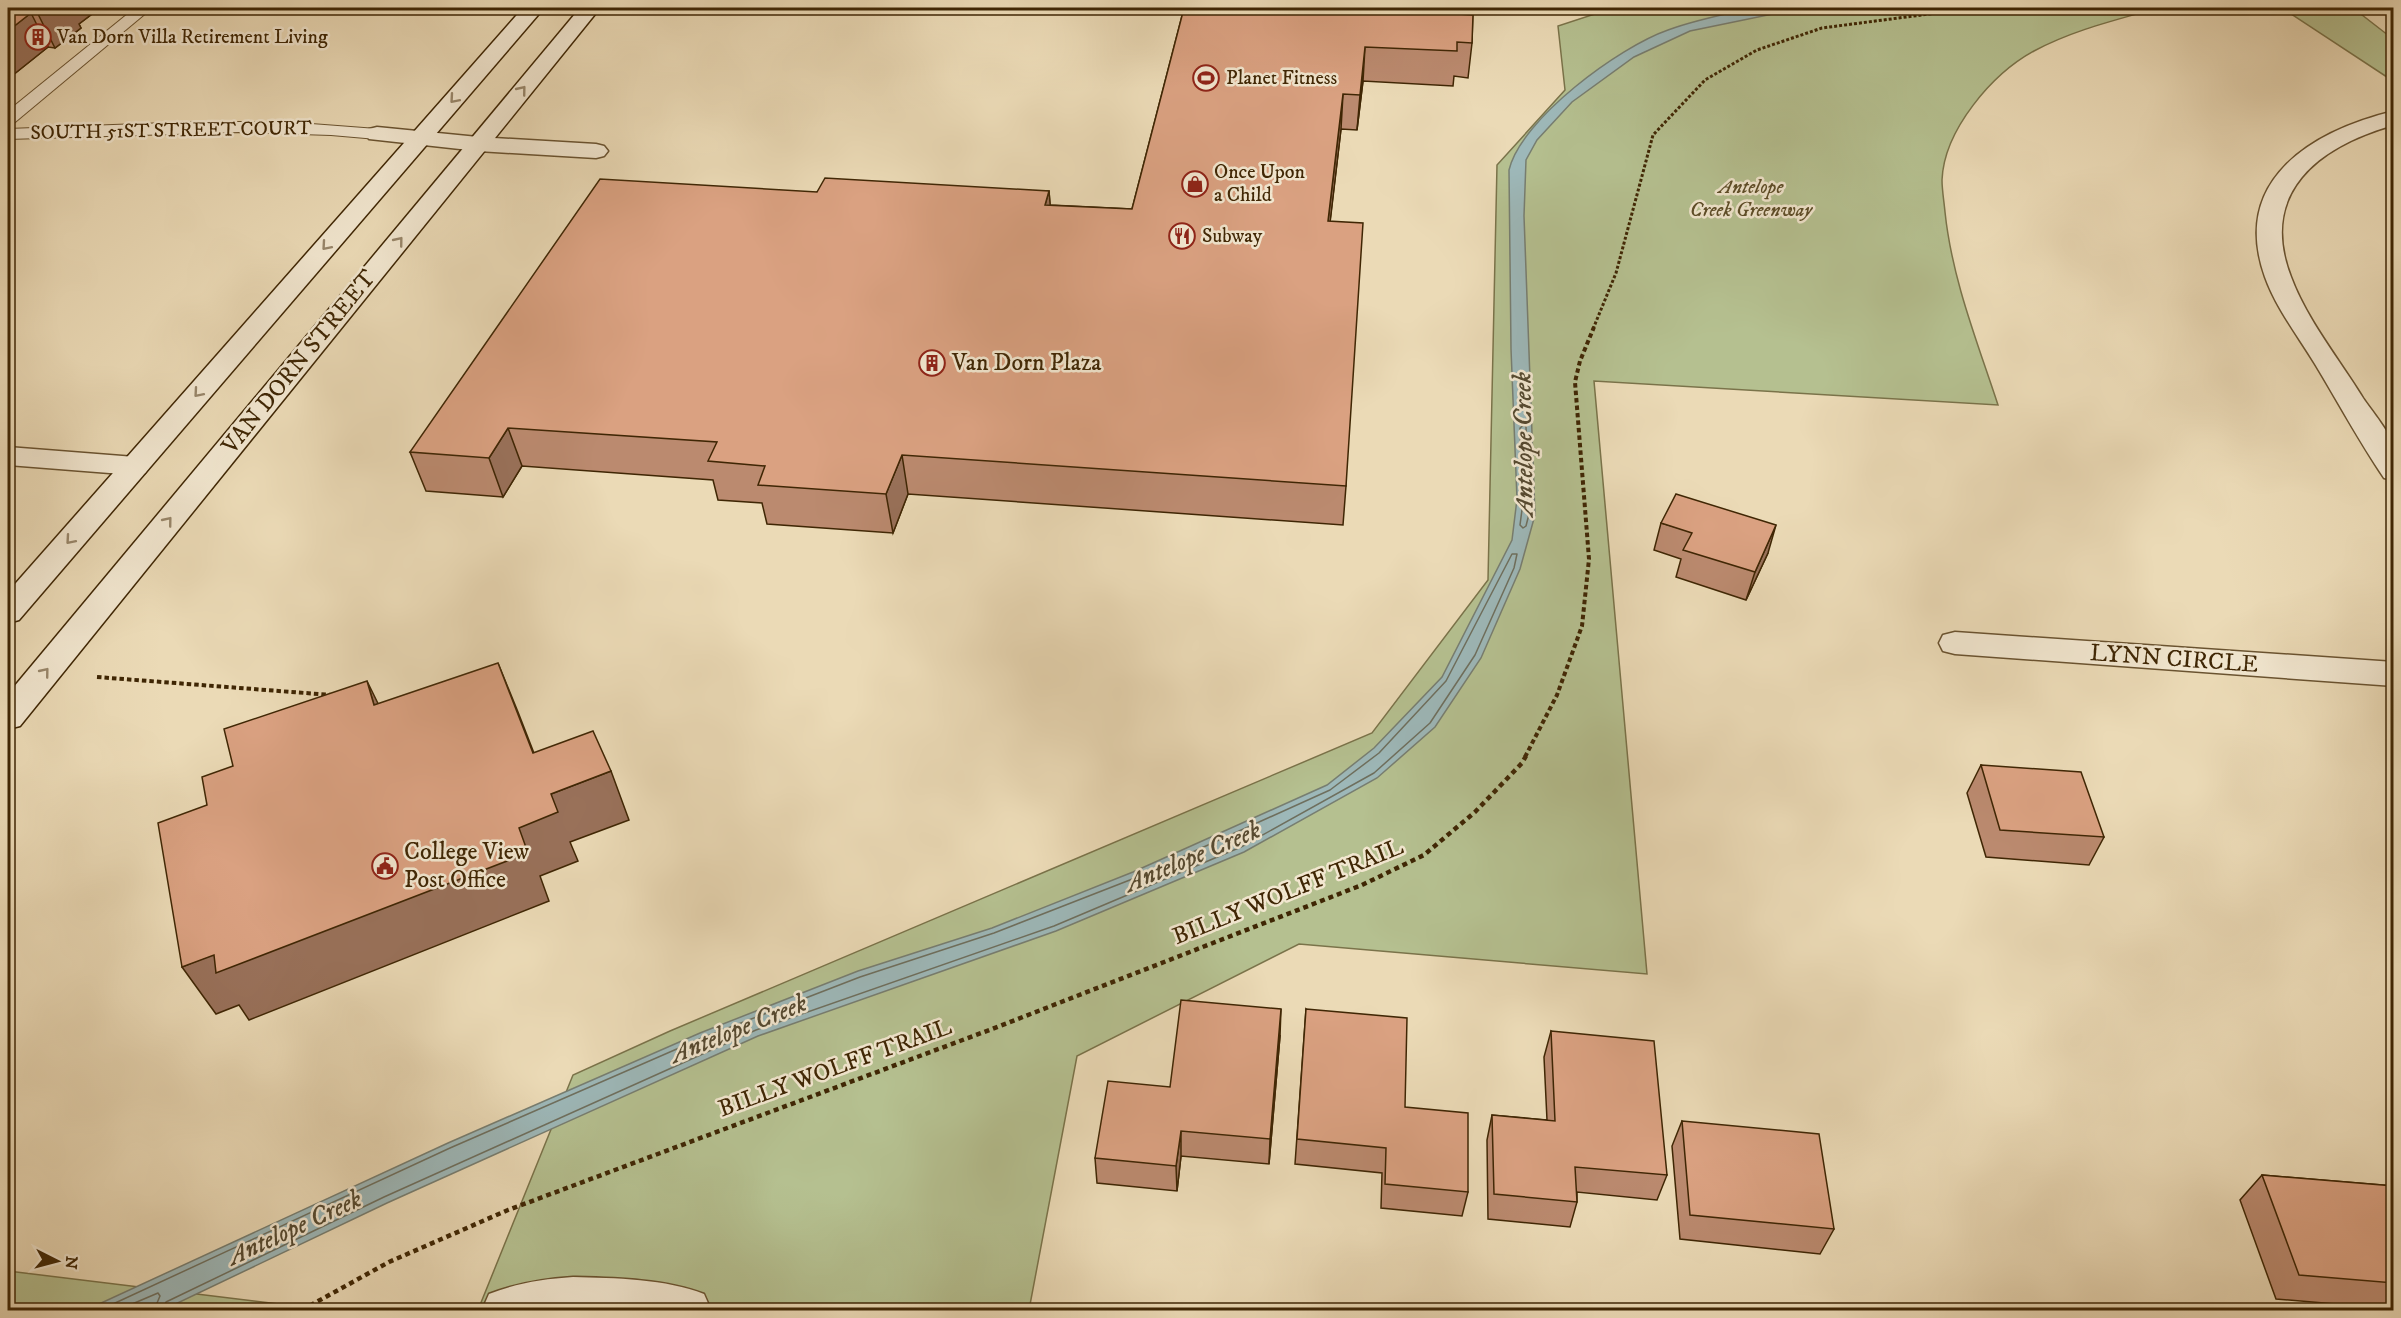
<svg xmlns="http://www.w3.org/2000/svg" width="2401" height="1318" font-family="'IM FELL DW Pica',serif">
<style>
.green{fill:#b5c090;stroke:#7a734a;stroke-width:1.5}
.water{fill:#9db8b9;stroke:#777e71;stroke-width:1.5}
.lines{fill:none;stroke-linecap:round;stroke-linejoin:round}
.shore{stroke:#6e6f5e;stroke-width:1.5}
.lane-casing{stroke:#6a5330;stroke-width:2}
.street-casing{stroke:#6a5330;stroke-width:3}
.secondary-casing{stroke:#3f2604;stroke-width:3}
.path-far2{stroke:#3f2604;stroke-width:3;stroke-dasharray:3 2;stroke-linecap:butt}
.path-far1{stroke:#3f2604;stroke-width:4;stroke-dasharray:4.5 3;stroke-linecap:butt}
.path{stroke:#3f2604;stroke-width:4.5;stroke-dasharray:5 4;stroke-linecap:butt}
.lane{fill:#f2e7d0;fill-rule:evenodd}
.street{fill:#f2e7d0;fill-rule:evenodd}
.secondary{fill:#f2e7d0;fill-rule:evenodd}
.wall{fill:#bb8a6f;stroke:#3f2604;stroke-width:1.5}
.shaded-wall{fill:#99715a;stroke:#3f2604;stroke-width:1.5}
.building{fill:#daa181;stroke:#3f2604;stroke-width:1.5}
.oneway{stroke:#98866a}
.labels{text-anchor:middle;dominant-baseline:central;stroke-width:5;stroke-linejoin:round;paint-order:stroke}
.far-poi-label{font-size:20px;fill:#3f2604;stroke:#f2e7d0;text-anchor:start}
.far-street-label{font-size:20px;fill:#3f2604;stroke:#f2e7d0}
.far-park-label{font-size:20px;font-style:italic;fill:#5c4c27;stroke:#f2e7d0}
.street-label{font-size:24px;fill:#3f2604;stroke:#f2e7d0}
.poi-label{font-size:24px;fill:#3f2604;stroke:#f2e7d0;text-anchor:start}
.water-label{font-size:26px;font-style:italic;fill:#564a31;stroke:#f2e7d0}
</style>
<rect width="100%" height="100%" fill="#ebdab6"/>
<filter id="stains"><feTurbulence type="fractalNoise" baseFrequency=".00333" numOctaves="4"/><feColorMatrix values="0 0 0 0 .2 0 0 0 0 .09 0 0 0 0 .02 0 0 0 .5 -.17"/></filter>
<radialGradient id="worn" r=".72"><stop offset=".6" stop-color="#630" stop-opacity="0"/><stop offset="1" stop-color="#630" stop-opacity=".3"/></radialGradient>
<g class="green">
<path d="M1613 8H2158C2116 20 2073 30 2034 51 1992 74 1944 130 1942 180 1942 190 1944 201 1945 212 1952 279 1977 341 1998 405L1594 381 1647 974 1299 944 1077 1056 1029 1310H688L579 1298 529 1302 505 1310H478L573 1075 670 1031 1372 733 1488 580 1497 165 1565 90 1558 26Z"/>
<path d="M2282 8H2353L2393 39V81Z"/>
<path d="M8 1271 328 1310H8Z"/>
</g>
<path class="water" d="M1753 8H1802L1690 31 1634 57 1572 102 1537 140 1526 160 1524 216 1535 515 1520 569 1481 658 1435 727 1377 778 1244 852 1056 931 758 1036 387 1203 163 1310H86L448 1143 700 1033 858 971 992 928 1133 872 1327 785 1374 748 1442 677 1512 540 1517 499 1511 349 1509 170C1521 119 1619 47 1668 30 1695 20 1725 14 1753 8Z"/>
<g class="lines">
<g class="shore">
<path d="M1524 425 1526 427 1528 480 1525 482 1522 480 1520 428Z"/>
<path d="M1527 499 1529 514 1526 526 1523 528 1520 525 1523 502Z"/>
<path d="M100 1310 450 1148 702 1038 860 977 994 933 1135 878 1330 790 1379 753 1446 681 1512 554H1517L1514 568 1475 655 1430 723 1374 773 1241 847 1054 926 756 1030 384 1197 166 1302 162 1310"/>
<path d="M118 1310 158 1293 160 1296 154 1310"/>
</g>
<g class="lane-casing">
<g id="lane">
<path d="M135 8H152L14 123 8 124V111Z"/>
<path d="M192 122H285L377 129 383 130 386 134 383 138 377 139 331 135 239 132 8 139V129Z"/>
</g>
</g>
<g class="street-casing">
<g id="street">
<path d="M2394 111V125C2319 146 2258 192 2291 277 2307 320 2339 359 2363 398 2371 410 2392 435 2394 448 2395 458 2394 470 2394 480L2384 478C2359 441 2338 402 2315 364 2298 336 2276 308 2265 277 2230 179 2313 131 2394 111Z"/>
<path d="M377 127 478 137 596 144 604 146 608 151 604 156 596 158 478 151 369 139 366 134 369 129Z"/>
<path d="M8 447 135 457 145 459 150 466 145 473 135 475 8 465Z"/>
<path d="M1955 632 2394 662V686L1955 654 1943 651 1939 643 1943 635Z"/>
<path d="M573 1277C614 1278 667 1279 704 1294L711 1310H482L489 1294C517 1283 543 1279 573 1277Z"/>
</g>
</g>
<g class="secondary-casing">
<g id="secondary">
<path d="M523 8H544L19 620 8 623V592Z"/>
<path d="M580 8H600L20 726 8 729V694Z"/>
</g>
</g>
<path class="path-far2" d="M1593 329 1616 273 1653 135 1705 80 1757 50 1822 28 1975 8"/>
<g class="path-far1">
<path d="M97 677 331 695"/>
<path d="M1525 757 1557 695 1582 626 1589 559 1575 382 1580 361 1594 327"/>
</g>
<path class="path" d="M302 1310 389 1262 508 1210 992 1029 1362 885 1424 855 1475 812 1522 763 1526 756"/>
<use href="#lane" class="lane"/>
<use href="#street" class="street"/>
<use href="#secondary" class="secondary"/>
</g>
<g class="wall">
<path d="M8 8H100L79 24 81 28 55 48 48 47 8 79Z"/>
<path d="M1184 8H1473L1472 43 1468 78 1454 76 1453 86 1363 81 1357 130 1341 129 1330 221 1346 486 1343 525 908 494 893 533 767 524 762 503 718 500 713 480 522 466 503 497 426 491 410 452 817 192 1049 191 1050 205 1132 209Z"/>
<path d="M1661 523 1768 553 1746 600 1676 577 1681 559 1654 550Z"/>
<path d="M1981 765 2104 837 2089 865 1986 857 1967 793Z"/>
<path d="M1306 1009 1405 1107 1468 1192 1462 1216 1381 1208 1382 1173 1295 1164Z"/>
<path d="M1551 1031 1667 1175 1657 1200 1577 1192V1202L1570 1227 1488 1219 1487 1140 1492 1115 1547 1120 1544 1057Z"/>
<path d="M1280 1036 1269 1164 1181 1156 1177 1191 1097 1183 1095 1158 1170 1087Z"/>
<path d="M1682 1121 1834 1229 1820 1254 1680 1239 1672 1146Z"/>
<path d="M2262 1175 2394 1186V1309L2276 1299 2240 1200Z"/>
</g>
<g class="shaded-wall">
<path d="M47 8H100L79 24 81 28 55 48 38 14Z"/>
<path d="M1455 8H1473L1472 17 1454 19Z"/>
<path d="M31 13 48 47 8 79V31Z"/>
<path d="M1365 47 1363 81 1357 130 1360 95Z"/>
<path d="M1343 94 1341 129 1326 257 1328 221Z"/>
<path d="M1049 191 1052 227 1045 205Z"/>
<path d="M508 428 522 466 503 497 489 458Z"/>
<path d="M902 455 908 494 893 533 886 494Z"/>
<path d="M1776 525 1768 553 1746 600 1755 572Z"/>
<path d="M498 663 518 712 553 802 533 753Z"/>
<path d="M367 681 391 730 374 705Z"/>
<path d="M611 771 629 820 570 842 578 861 540 876 549 901 249 1020 239 1005 216 1014 182 967 519 828 551 794Z"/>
<path d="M1281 1009 1280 1036 1269 1164 1270 1139Z"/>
<path d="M1181 1131V1156L1177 1191 1176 1166Z"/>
</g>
<g class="building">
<path d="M8 8H47L38 14 31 13 8 31Z"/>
<path d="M1184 8H1459V14L1473 15 1472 43 1457 42V51L1365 47 1360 95 1343 94 1328 221 1363 223 1346 486 902 455 886 494 758 485 765 466 708 461 717 442 508 428 489 458 410 452 600 179 817 192 825 178 1049 191 1045 205 1132 209Z"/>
<path d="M1676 494 1776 525 1755 572 1683 550 1692 533 1661 523Z"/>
<path d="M498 663 533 753 593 731 611 771 551 794 558 812 519 828 528 853 216 973 214 955 182 967 158 823 207 805 202 777 233 766 224 729 367 681 374 705Z"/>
<path d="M1981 765 2081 772 2104 837 2000 830Z"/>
<path d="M1181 1000 1281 1009 1270 1139 1181 1131 1176 1166 1095 1158 1108 1081 1170 1087Z"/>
<path d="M1306 1009 1407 1018 1405 1107 1468 1113V1192L1385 1184 1386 1148 1297 1139Z"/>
<path d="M1551 1031 1654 1041 1667 1175 1575 1167 1577 1202 1494 1194 1492 1115 1555 1121Z"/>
<path d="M1682 1121 1819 1134 1834 1229 1690 1215Z"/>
<path d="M2262 1175 2394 1186V1283L2299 1275Z"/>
</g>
<defs><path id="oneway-chevron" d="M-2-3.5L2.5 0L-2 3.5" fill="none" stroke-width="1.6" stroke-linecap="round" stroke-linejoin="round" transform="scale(1.5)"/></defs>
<g class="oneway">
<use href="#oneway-chevron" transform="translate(522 90) rotate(-51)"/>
<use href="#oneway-chevron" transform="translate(454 99) rotate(131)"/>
<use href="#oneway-chevron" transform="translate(399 241) rotate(-51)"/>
<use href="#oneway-chevron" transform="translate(326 246) rotate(131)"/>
<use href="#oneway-chevron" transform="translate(198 393) rotate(131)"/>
<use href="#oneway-chevron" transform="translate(168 521) rotate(-51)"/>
<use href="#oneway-chevron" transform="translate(70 540) rotate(131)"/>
<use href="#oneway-chevron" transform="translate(45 672) rotate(-51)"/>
</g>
<defs>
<g id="building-ring" transform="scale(1.35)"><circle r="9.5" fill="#f2e7d0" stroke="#8f2418" stroke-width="1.5"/><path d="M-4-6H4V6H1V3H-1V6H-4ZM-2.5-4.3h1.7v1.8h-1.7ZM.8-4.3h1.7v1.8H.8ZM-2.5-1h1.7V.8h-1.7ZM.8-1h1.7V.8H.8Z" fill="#8f2418"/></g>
<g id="stadium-ring" transform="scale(1.35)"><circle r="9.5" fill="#f2e7d0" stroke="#8f2418" stroke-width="1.5"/><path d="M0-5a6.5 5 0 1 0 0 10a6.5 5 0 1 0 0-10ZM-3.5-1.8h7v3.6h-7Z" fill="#8f2418"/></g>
<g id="shop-ring" transform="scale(1.35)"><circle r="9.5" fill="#f2e7d0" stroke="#8f2418" stroke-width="1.5"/><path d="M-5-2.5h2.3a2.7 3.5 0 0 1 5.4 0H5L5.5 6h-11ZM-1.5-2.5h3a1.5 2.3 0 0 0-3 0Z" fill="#8f2418"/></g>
<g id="restaurant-ring" transform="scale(1.35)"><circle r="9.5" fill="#f2e7d0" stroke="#8f2418" stroke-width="1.5"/><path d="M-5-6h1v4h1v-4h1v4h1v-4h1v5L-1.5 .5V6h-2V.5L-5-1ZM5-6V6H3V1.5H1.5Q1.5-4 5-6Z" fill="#8f2418"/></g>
<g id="civic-ring" transform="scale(1.35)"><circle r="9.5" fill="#f2e7d0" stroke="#8f2418" stroke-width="1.5"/><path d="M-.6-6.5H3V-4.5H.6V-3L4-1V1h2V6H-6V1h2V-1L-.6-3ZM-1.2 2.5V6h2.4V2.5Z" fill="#8f2418"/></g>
</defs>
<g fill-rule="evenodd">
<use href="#building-ring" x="38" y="37"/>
<use href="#stadium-ring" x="1206" y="78"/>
<use href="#shop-ring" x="1195" y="184"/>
<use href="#restaurant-ring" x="1182" y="236"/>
<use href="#building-ring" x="932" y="363"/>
<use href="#civic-ring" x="385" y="866"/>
</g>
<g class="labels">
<g class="far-poi-label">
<text x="57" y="37">Van Dorn Villa Retirement Living</text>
<text x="1226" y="78">Planet Fitness</text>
<text x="1214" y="172">Once Upon<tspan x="1214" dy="23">a Child</tspan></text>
<text x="1202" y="236">Subway</text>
</g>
<g class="far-street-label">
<text transform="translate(171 131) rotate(-1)">SOUTH 51ST STREET COURT</text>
</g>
<g class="far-park-label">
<text x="1751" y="187">Antelope<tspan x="1751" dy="23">Creek Greenway</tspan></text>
</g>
<g class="street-label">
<text transform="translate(299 362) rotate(-51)">VAN DORN STREET</text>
<text transform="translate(2174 659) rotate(4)">LYNN CIRCLE</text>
<text transform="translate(1288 892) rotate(-22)">BILLY WOLFF TRAIL</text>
<text transform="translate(835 1068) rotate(-20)">BILLY WOLFF TRAIL</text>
</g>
<g class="poi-label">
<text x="952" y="363">Van Dorn Plaza</text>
<text x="404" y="852">College View<tspan x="404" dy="28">Post Office</tspan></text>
</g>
<g class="water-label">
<text transform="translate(1524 444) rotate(-91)">Antelope Creek</text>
<text transform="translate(1193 857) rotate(-23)">Antelope Creek</text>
<text transform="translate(739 1029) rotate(-22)">Antelope Creek</text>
<text transform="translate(295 1228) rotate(-25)">Antelope Creek</text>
</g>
</g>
<rect width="2401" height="1318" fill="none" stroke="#ebdab6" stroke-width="30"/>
<rect x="9" y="9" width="2383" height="1300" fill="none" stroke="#3f2604" stroke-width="3"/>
<rect x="15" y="15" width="2371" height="1288" fill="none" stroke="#3f2604" stroke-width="1.5"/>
<g transform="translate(57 1261) rotate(96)" stroke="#f2e7d0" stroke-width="4.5" paint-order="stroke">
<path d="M0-4.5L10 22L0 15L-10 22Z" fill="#3f2604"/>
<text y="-9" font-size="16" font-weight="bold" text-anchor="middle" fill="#3f2604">N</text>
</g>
<rect width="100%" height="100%" filter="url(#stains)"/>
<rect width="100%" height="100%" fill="url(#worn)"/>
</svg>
